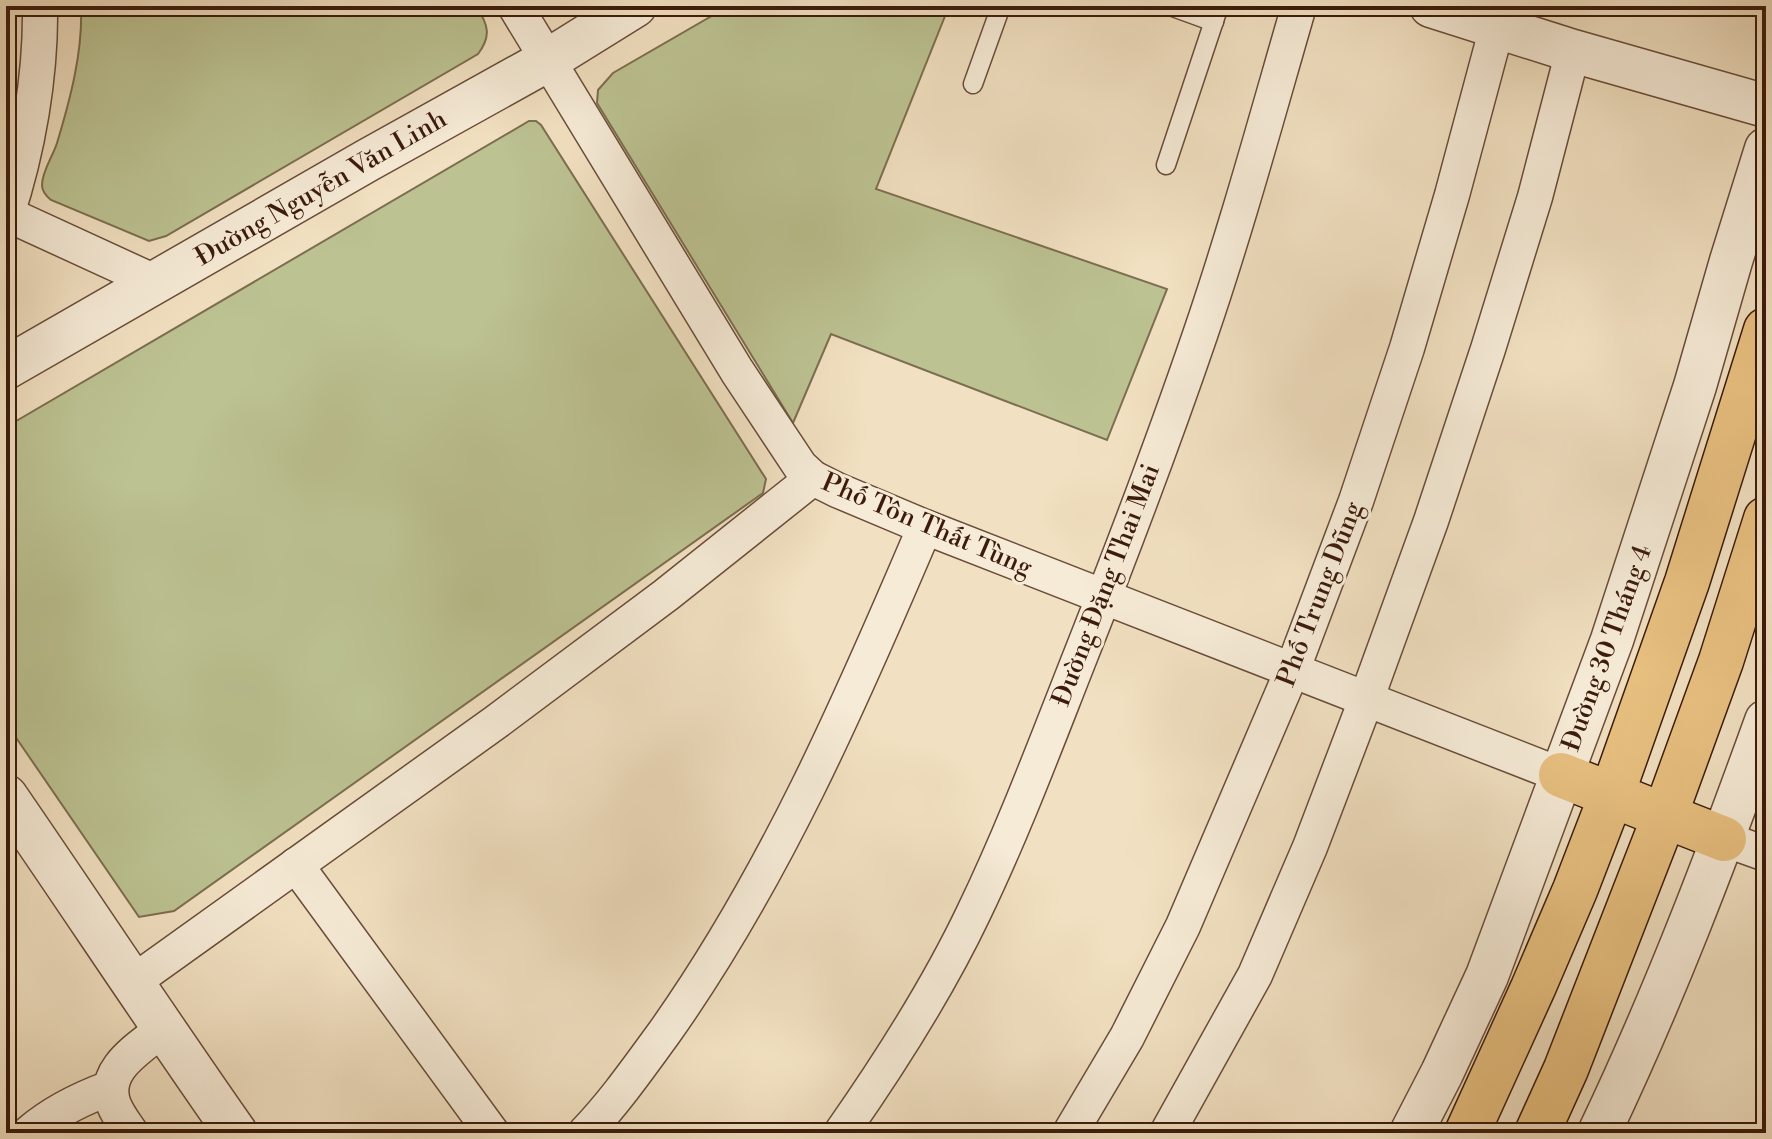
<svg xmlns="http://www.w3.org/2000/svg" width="1772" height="1139" font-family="'Libre Bodoni',serif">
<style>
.green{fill:#bcc292;stroke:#7c6e4f;stroke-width:2}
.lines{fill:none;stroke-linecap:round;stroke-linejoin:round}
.service-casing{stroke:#694c39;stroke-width:21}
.minor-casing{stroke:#694c39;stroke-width:37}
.tertiary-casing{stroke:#694c39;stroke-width:45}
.trunk-casing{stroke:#3c1b0c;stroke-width:47}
.service{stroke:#f6ebd7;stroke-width:18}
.minor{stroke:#f6ebd7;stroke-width:34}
.tertiary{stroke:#f6ebd7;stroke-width:42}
.trunk{stroke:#e8c080;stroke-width:44}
.labels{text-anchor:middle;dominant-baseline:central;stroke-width:6;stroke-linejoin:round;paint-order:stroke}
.street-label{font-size:26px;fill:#3c1b0c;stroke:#f6ebd7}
</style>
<rect width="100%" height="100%" fill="#f1e0c1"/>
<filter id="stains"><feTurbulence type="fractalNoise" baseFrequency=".0025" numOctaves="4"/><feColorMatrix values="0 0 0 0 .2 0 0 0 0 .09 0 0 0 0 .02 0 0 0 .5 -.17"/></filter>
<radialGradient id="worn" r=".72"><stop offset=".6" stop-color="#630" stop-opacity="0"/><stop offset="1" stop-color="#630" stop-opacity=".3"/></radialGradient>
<g class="green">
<path d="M81 6H476C488 24 492 36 478 54L166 236 149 241 51 200C46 196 42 192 42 185 42 171 53 156 57 143 70 100 83 52 81 6Z"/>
<path d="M729 6H949L876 189 1167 289 1107 440 831 334 793 423 597 103 598 90 613 73Z"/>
<path d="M529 121H536L541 125 766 479 763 493 174 911 139 917 6 723V427Z"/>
</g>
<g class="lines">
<g class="service-casing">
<g id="service">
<path d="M1170 6 1214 22"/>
<path d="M973 84 1001 6"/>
<path d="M1166 165 1219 6"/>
</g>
</g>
<g class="minor-casing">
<g id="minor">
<path d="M515 6 737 371 800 466 813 478 837 490 925 527 1561 775"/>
<path d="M7 214 155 282"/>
<path d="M6 217C28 151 41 76 40 6"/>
<path d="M1724 839 1766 854"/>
<path d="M296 865 492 1133"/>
<path d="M133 982 496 722 666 595 813 478"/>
<path d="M29 1133C53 1112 80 1099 110 1088"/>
<path d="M131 1133C125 1124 118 1115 114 1105 100 1070 140 1048 163 1029"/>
<path d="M585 1133C614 1103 639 1067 664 1033 774 878 851 701 925 527"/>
<path d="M841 1133C890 1063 937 990 974 912 1014 829 1046 743 1080 657 1122 551 1163 443 1200 335 1237 227 1267 116 1299 6"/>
<path d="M1070 1133 1127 1037 1183 926 1292 671 1356 501 1407 348 1452 195 1497 27"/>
<path d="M1167 1133 1255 975 1310 847 1366 700 1431 521 1488 349 1535 197 1573 51"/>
</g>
</g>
<g class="tertiary-casing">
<g id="tertiary">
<path d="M1431 6 1573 51 1766 106"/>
<path d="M6 368 368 160 548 60 635 6"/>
<path d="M6 796C83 908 158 1022 236 1133"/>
<path d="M1411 1133 1442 1073 1487 976 1612 640 1695 386 1731 261 1766 149"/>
<path d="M1599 1133C1663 999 1716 860 1766 721"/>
</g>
</g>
<g class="trunk-casing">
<g id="trunk">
<path d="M1561 775 1724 839"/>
<path d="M1467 1133 1533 988 1575 890 1612 794 1687 582 1766 330"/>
<path d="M1537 1133 1566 1069 1665 815 1721 661 1766 519"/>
</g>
</g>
<use href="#service" class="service"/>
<use href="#minor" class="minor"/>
<use href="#tertiary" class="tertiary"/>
<use href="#trunk" class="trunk"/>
</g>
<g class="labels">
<g class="street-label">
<text transform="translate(321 188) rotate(-30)">Đường Nguyễn Văn Linh</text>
<text transform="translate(927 525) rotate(23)">Phố Tôn Thất Tùng</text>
<text transform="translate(1106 585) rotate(-69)">Đường Đặng Thai Mai</text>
<text transform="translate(1320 594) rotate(-69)">Phố Trung Dũng</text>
<text transform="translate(1607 648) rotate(-70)">Đường 30 Tháng 4</text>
</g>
</g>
<rect width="1772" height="1139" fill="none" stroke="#f1e0c1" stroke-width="32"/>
<rect x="8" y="8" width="1756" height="1123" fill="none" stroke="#3c1b0c" stroke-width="4"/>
<rect x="16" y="16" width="1740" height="1107" fill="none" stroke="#3c1b0c" stroke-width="2"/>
<rect width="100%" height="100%" filter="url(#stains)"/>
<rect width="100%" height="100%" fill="url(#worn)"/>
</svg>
